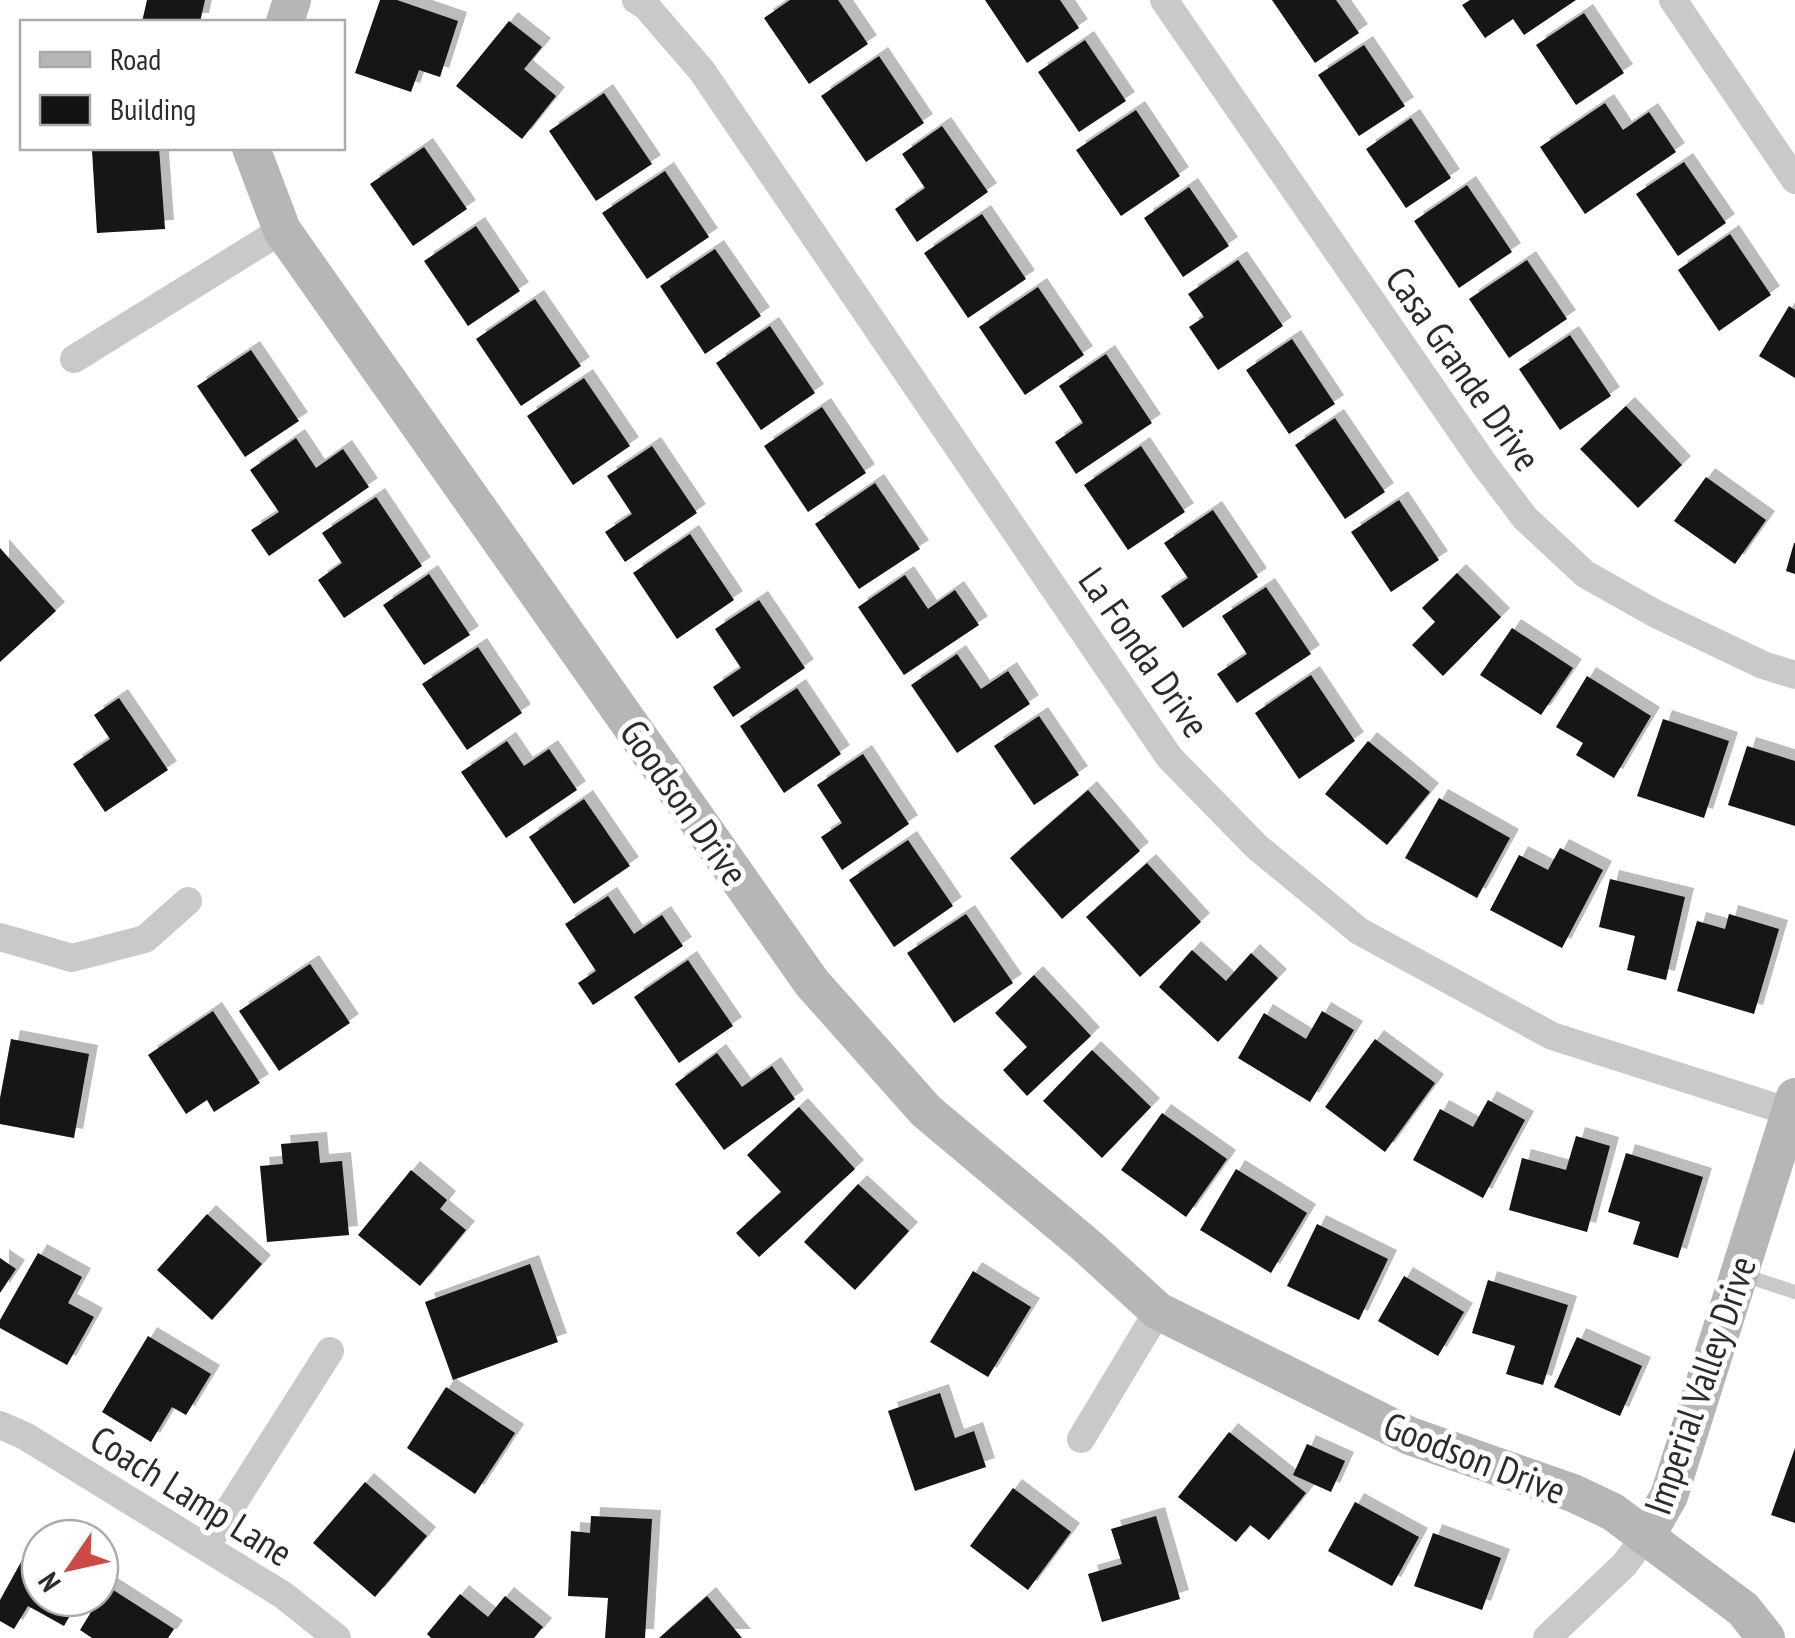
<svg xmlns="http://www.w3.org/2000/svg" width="1795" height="1638" font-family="'PT Sans Narrow',sans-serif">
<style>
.building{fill:#131313;filter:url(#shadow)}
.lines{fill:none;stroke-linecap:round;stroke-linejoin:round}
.lane{stroke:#c9c9c9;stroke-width:14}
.street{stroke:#c9c9c9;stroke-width:28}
.secondary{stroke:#b6b6b6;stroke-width:38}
.labels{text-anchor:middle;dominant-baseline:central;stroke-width:10;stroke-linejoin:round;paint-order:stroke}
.street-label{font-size:38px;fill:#2c2c2c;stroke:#fff}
</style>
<defs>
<filter id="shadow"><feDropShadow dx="9" dy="-9" stdDeviation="0" flood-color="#0004"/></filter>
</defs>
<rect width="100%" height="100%" fill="#fff"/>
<g class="building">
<path d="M147 0H205L200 22H142Z"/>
<path d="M380 0H397L458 21 440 77 419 70 411 92 355 73Z"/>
<path d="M790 0H838L868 44 809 84 764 18Z"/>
<path d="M985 0H1060L1079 28 1027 63Z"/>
<path d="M1272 0H1336L1359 33 1315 63Z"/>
<path d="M1470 0H1576L1524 35 1513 19 1485 38 1462 5Z"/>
<path d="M1584 13 1624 73 1576 105 1536 45Z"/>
<path d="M509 21 542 47 524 69 556 96 522 139 456 86Z"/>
<path d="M1085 40 1126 101 1079 132 1038 72Z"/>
<path d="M1364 45 1405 106 1359 136 1318 75Z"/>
<path d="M879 56 924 123 866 162 821 96Z"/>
<path d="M604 93 652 164 596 201 549 131Z"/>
<path d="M1605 103 1623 130 1649 112 1676 152 1585 214 1540 147Z"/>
<path d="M1136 110 1180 176 1121 216 1076 150Z"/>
<path d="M1411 118 1451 178 1406 208 1366 149Z"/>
<path d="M942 126 988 192 917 242 895 209 925 188 902 154Z"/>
<path d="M424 147 467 209 413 246 370 184Z"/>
<path d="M136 148H159L165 229 97 233 92 150Z"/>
<path d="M1684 162 1726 223 1678 256 1636 194Z"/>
<path d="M665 171 709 237 647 279 602 213Z"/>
<path d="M1467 185 1512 252 1459 288 1414 221Z"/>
<path d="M1189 187 1229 246 1183 277 1144 218Z"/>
<path d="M982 214 1026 279 968 318 924 253Z"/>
<path d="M476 226 520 291 468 326 424 261Z"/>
<path d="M1730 234 1771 295 1719 331 1678 270Z"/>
<path d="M715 249 761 316 705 354 660 286Z"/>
<path d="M1238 260 1283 326 1218 370 1189 327 1204 317 1188 294Z"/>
<path d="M1527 260 1567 319 1509 358 1469 299Z"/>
<path d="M1038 287 1084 355 1025 395 979 327Z"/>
<path d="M535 299 581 366 521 406 476 339Z"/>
<path d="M1789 306 1795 310V378L1759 356Z"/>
<path d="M770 326 815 393 761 430 716 363Z"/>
<path d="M1570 335 1611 396 1560 430 1519 369Z"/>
<path d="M1292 339 1335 404 1289 434 1246 370Z"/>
<path d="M251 350 299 421 245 457 197 386Z"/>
<path d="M1106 354 1152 423 1076 474 1055 442 1083 423 1059 386Z"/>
<path d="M584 378 630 446 573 485 527 416Z"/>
<path d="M1626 406 1682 465 1638 508 1580 449Z"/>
<path d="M822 407 866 473 808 512 764 446Z"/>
<path d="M1335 418 1385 492 1345 519 1295 445Z"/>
<path d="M296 438 316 468 343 449 369 487 269 556 251 530 279 512 250 470Z"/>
<path d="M652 446 697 513 625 562 605 532 632 514 607 476Z"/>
<path d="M1141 446 1185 512 1128 550 1084 485Z"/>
<path d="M1706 477 1766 520 1735 564 1674 521Z"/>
<path d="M875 483 920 549 859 589 815 524Z"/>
<path d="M376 497 422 566 344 618 318 580 342 563 322 533Z"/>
<path d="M1399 500 1439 560 1391 592 1351 532Z"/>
<path d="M1213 510 1258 577 1183 628 1161 596 1188 578 1164 543Z"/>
<path d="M690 534 734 600 677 639 633 573Z"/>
<path d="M1794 543H1795V574L1786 571Z"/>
<path d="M0 548 56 611 0 662Z"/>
<path d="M1457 573 1501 617 1443 676 1412 645 1435 622 1422 608Z"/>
<path d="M429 574 470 635 424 665 383 605Z"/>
<path d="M905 575 928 609 955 590 979 625 904 675 858 607Z"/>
<path d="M1266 587 1311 654 1237 703 1217 674 1247 654 1222 616Z"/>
<path d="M759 600 805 668 733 717 713 687 741 668 715 629Z"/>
<path d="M1512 628 1573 668 1541 715 1480 675Z"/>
<path d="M478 647 522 713 467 750 422 684Z"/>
<path d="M957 654 981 689 1008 671 1030 704 957 753 911 685Z"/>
<path d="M1311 675 1355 741 1299 779 1255 713Z"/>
<path d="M1587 676 1651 716 1614 778 1576 755 1583 743 1556 727Z"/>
<path d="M797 688 841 754 784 793 740 726Z"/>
<path d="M119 698 168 770 105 812 73 764 110 739 94 715Z"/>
<path d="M1039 716 1079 775 1034 805 994 746Z"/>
<path d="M1663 719 1729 741 1704 818 1637 796Z"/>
<path d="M507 741 524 766 549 749 577 790 506 838 461 772Z"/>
<path d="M1368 741 1430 792 1387 845 1325 794Z"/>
<path d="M1747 746 1795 761V826L1728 805Z"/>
<path d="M863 754 909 824 842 870 821 837 842 823 817 785Z"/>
<path d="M1088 790 1140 851 1062 919 1010 858Z"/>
<path d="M1439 798 1510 838 1477 898 1405 858Z"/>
<path d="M584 799 630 866 574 904 529 837Z"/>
<path d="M908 840 953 906 894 947 849 880Z"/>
<path d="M1560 848 1603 870 1562 948 1490 910 1519 855 1548 870Z"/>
<path d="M1147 863 1201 922 1140 977 1086 917Z"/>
<path d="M1610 879 1685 897 1666 980 1627 970 1635 936 1599 927Z"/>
<path d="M608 896 634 934 662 915 683 946 593 1005 578 983 596 971 565 924Z"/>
<path d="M966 914 1013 983 954 1023 907 953Z"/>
<path d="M1729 914 1779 929 1754 1014 1677 991 1697 921 1725 929Z"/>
<path d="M1192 950 1226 981 1251 953 1278 978 1218 1042 1159 987Z"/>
<path d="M688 960 733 1026 679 1063 634 997Z"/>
<path d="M310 964 350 1023 279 1071 239 1011Z"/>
<path d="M1034 975 1091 1036 1027 1096 1003 1070 1027 1047 995 1013Z"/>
<path d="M213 1011 260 1083 214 1112 207 1100 186 1114 148 1055Z"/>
<path d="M1322 1011 1354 1030 1310 1102 1238 1058 1264 1013 1306 1039Z"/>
<path d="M11 1039 89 1054 74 1138 0 1124V1098Z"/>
<path d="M1375 1039 1435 1083 1385 1152 1325 1107Z"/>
<path d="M1092 1050 1151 1107 1102 1158 1043 1101Z"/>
<path d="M717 1053 742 1087 772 1066 795 1099 724 1150 675 1084Z"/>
<path d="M1488 1100 1525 1120 1483 1198 1413 1160 1440 1109 1473 1127Z"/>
<path d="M799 1107 855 1169 759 1257 736 1233 781 1192 747 1155Z"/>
<path d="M1162 1113 1227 1159 1186 1217 1121 1170Z"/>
<path d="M1576 1136 1610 1146 1587 1232 1509 1210 1522 1158 1566 1170Z"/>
<path d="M318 1141 320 1163 342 1161 349 1235 267 1242 260 1166 283 1164 281 1144Z"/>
<path d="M1626 1153 1703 1177 1678 1258 1633 1244 1640 1222 1608 1212Z"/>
<path d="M1236 1169 1307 1213 1271 1273 1200 1230Z"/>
<path d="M411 1170 447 1200 440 1209 466 1230 420 1286 358 1235Z"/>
<path d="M858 1184 909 1231 855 1290 804 1242Z"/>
<path d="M207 1214 262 1264 212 1320 157 1270Z"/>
<path d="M1317 1224 1388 1259 1359 1320 1287 1286Z"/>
<path d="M38 1253 82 1277 68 1303 94 1317 67 1365 0 1328V1320Z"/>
<path d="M0 1258 16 1269 0 1293Z"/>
<path d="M530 1264 558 1342 453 1380 425 1302Z"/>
<path d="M973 1271 1031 1307 988 1377 930 1342Z"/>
<path d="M1404 1276 1464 1312 1438 1356 1378 1321Z"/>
<path d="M1488 1280 1568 1305 1543 1385 1506 1374 1515 1346 1472 1333Z"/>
<path d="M148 1336 211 1374 186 1415 172 1407 151 1442 102 1412Z"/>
<path d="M1577 1337 1642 1366 1620 1416 1554 1387Z"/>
<path d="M446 1387 515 1433 475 1494 407 1448Z"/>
<path d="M940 1393 955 1438 974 1431 986 1467 915 1491 888 1411Z"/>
<path d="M1229 1432 1306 1493 1269 1540 1250 1525 1236 1542 1178 1497Z"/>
<path d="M1307 1444 1345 1461 1331 1492 1293 1475Z"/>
<path d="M1795 1448V1523L1771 1515Z"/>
<path d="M365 1482 427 1536 375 1597 313 1543Z"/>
<path d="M1013 1488 1071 1532 1028 1590 970 1546Z"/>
<path d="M1355 1502 1419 1537 1392 1586 1328 1551Z"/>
<path d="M591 1516 652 1519 645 1638H605L608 1598 568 1596 571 1531 590 1533Z"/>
<path d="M1156 1516 1180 1599 1102 1622 1088 1574 1122 1564 1111 1529Z"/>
<path d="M1433 1533 1501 1558 1482 1610 1414 1586Z"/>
<path d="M31 1544 40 1548V1598H80L64 1626 28 1606 14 1629 0 1621V1600Z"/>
<path d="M107 1586 174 1629 168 1638H92L80 1630Z"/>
<path d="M460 1594 488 1617 505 1596 543 1627 534 1638H431L427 1634Z"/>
<path d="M707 1596 742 1638H659Z"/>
</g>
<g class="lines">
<path class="lane" d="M1743 1275 1795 1292"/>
<g class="street">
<path d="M636 0 646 6 702 71 1169 757 1257 847 1359 931 1552 1036 1790 1112"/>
<path d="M1164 0 1484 464 1525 518 1585 574 1656 614 1763 665 1795 675"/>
<path d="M1673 0 1795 180"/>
<path d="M74 359 282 230"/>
<path d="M0 937 72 958 145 939 188 901"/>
<path d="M0 1425 25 1436 283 1595 337 1638"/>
<path d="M1081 1439 1158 1311"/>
<path d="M206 1546 330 1351"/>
<path d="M1547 1638 1624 1565 1646 1536"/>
</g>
<g class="secondary">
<path d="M285 22 292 0"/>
<path d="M251 148 282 230 812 983 926 1111 1088 1247 1158 1311 1410 1436 1573 1493 1613 1512 1743 1609 1766 1638"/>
<path d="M1646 1536 1669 1496 1795 1097"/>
</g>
</g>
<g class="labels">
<g class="street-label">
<text transform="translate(1464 368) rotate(55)">Casa Grande Drive</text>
<text transform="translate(1145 652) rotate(55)">La Fonda Drive</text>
<text transform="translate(685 802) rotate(55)">Goodson Drive</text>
<text transform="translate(1699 1385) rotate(-71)">Imperial Valley Drive</text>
<text transform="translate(1475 1457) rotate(21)">Goodson Drive</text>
<text transform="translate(192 1495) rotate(32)">Coach Lamp Lane</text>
</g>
</g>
<rect x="20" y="20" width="325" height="130" fill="#ffffff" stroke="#ababab" stroke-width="2.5"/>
<rect x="40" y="52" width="50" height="15" fill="#b6b6b6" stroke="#ababab" stroke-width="2.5"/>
<text x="110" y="70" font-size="30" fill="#2c2c2c">Road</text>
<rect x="40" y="95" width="50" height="30" fill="#131313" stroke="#ababab" stroke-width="2.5"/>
<text x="110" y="120" font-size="30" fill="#2c2c2c">Building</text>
<g transform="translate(70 1568) rotate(236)"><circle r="48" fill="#ffffff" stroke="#ababab" stroke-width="2.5"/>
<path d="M0-8L18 38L0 25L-18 38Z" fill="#ce4a44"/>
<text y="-15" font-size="28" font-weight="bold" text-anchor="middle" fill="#2c2c2c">N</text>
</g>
</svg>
